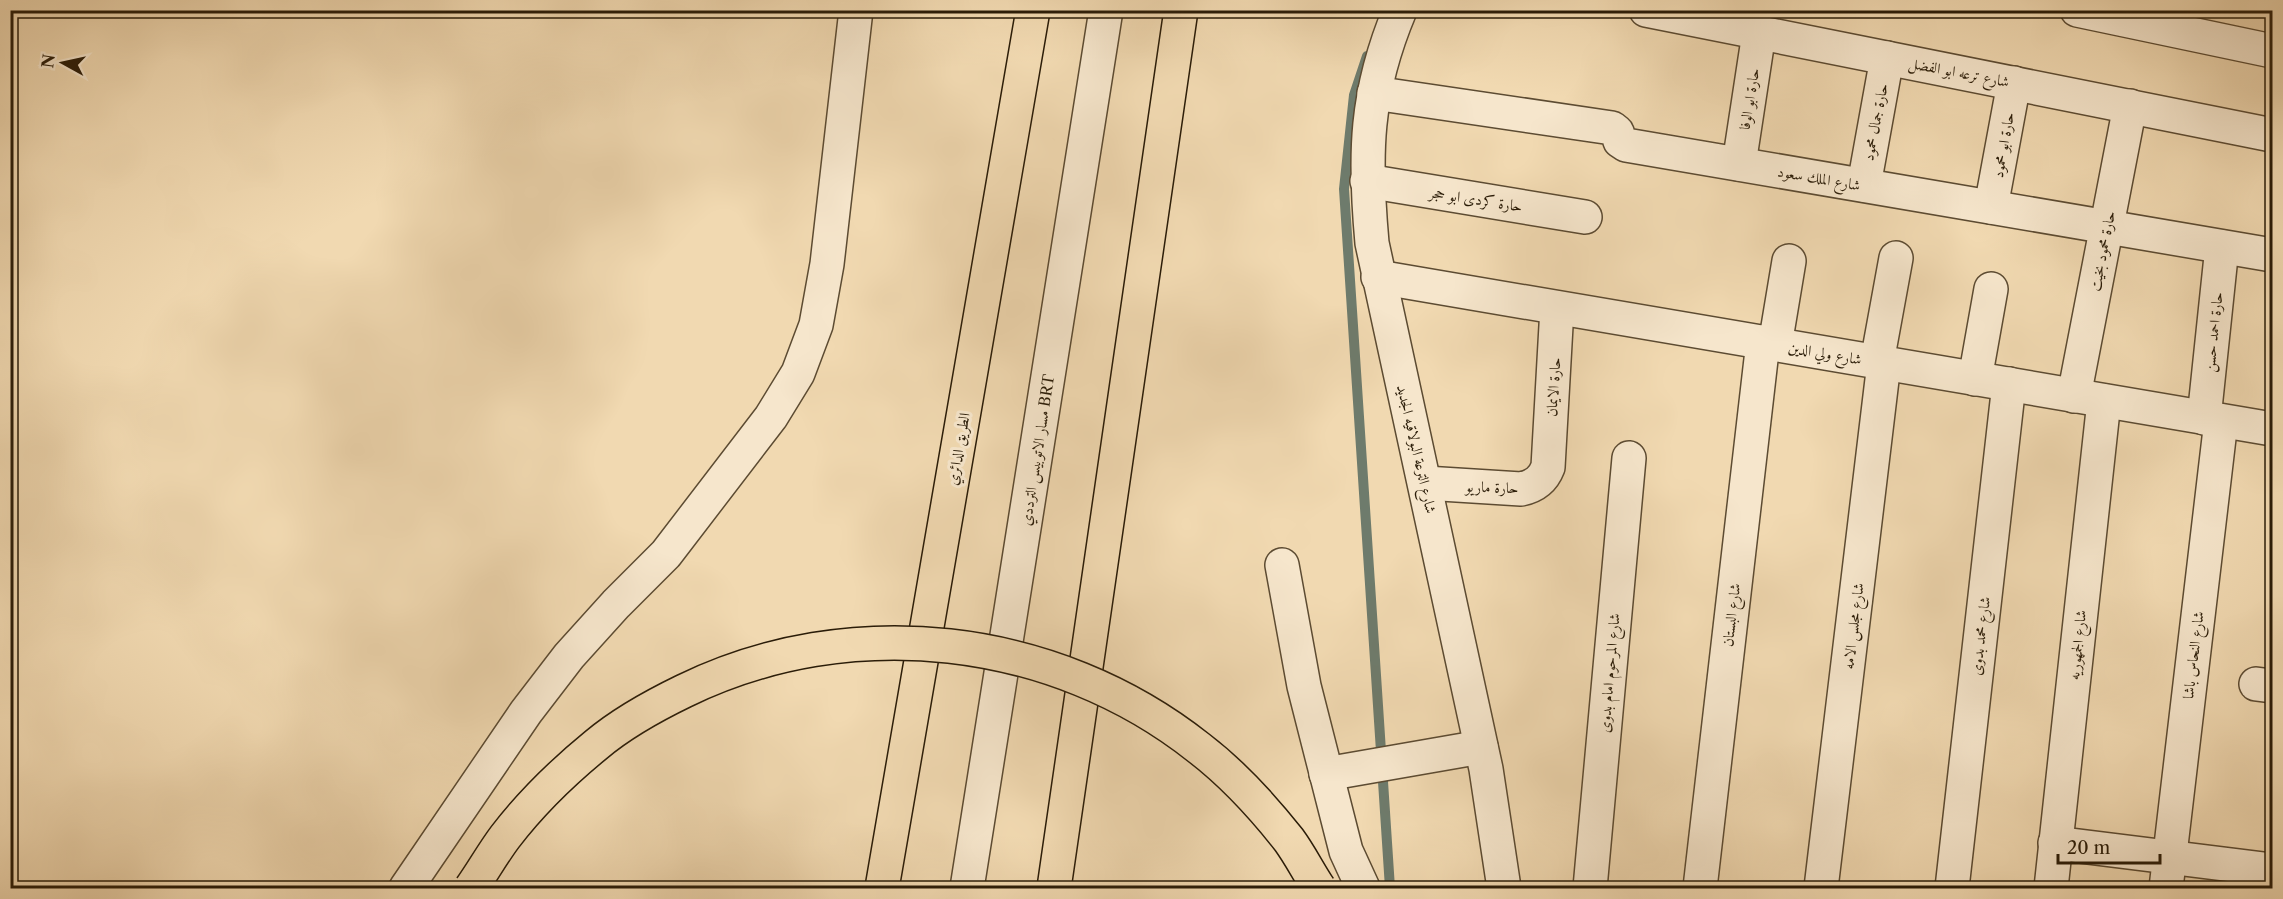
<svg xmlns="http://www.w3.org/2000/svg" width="2283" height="899" font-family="'Libre Caslon Text',Amiri,serif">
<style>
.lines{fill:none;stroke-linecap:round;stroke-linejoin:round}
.stream{stroke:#6e7b6c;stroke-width:10}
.minor-casing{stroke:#5c4b32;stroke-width:36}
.highway-casing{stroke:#2a1c08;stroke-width:36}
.minor{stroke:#f6e6cc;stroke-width:33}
.highway{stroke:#f1d9b1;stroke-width:33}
.highway-bridge-casing{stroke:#2a1c08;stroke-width:36;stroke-linecap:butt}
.highway-bridge{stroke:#f1d9b1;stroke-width:33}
.labels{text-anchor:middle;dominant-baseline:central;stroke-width:6;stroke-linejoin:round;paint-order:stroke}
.street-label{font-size:15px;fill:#2a1c08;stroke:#f6e6cc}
</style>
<rect width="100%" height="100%" fill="#f1d9b1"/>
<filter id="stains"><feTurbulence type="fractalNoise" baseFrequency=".00333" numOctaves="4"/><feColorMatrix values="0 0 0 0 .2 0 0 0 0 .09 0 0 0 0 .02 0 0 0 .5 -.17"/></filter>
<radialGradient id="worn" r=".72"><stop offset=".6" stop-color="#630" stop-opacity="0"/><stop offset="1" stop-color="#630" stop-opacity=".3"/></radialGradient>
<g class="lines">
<path class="stream" d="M1367 56 1354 95 1344 189 1390 888"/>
<g class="minor-casing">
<g id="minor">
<path d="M1400 10C1365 93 1364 155 1372 243L1486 769 1504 888"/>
<path d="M1646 10 2272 135"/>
<path d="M2077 10 2272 51"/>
<path d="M1374 93 1612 128 1617 132 1620 141 1626 145 2272 255"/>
<path d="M1739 164 1759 33"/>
<path d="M1367 181 1585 217"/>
<path d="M1864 185 1887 58"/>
<path d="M1991 207 2014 83"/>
<path d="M1378 277 2272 429"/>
<path d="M1775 345 1789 261"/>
<path d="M1877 362 1896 258"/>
<path d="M1975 379 1991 289"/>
<path d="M2074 396 2130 106"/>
<path d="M2204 418 2222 247"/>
<path d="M1425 483 1521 489C1535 486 1543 480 1548 467L1557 308"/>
<path d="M1282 565 1304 686 1346 851 1363 888"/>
<path d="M2256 684 2272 686"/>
<path d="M1326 774 1481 747"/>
<path d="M2055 843 2272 870"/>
<path d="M406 888 526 712 569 656 616 604 666 554 771 417 798 373 816 325 827 264 856 10"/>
<path d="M967 888 1106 10"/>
<path d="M1590 888 1629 458"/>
<path d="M1700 888 1763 342"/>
<path d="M1821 888 1884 363"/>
<path d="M1952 888 2009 384"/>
<path d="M2051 888 2104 401"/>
<path d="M2166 888 2221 421"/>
</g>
</g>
<g class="highway-casing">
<g id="highway">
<path d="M882 888 1033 10"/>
<path d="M1054 888 1181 10"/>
</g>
</g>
<use href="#minor" class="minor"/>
<use href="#highway" class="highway"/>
<g class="highway-bridge-casing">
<path id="highway-bridge" d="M471 888C483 871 493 853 505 837 531 803 563 772 596 745 622 723 653 706 684 691 850 610 1054 633 1199 748 1233 774 1263 807 1289 840 1300 855 1309 873 1319 888"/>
</g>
<use href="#highway-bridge" class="highway-bridge"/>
</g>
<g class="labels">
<g class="street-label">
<text transform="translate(1959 72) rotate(11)">شارع ترعه ابو الفضل</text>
<text transform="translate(1749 99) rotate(-81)">حارة ابو الوفا</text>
<text transform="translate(1875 122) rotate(-79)">حارة جمال محمود</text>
<text transform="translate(2003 145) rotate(-80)">حارة ابو محمود</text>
<text transform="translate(1819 178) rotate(10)">شارع الملك سعود</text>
<text transform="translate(1476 199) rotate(9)">حارة كردى ابو حجر</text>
<text transform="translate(2102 251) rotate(-79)">حارة محمود بخيت</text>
<text transform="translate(2213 332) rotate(-84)">حارة احمد حسن</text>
<text transform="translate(1825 353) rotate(10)">شارع ولي الدين</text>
<text transform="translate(1553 387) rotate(-86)">حارة الايمان</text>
<text transform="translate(958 449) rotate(-80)">الطريق الدائري</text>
<text transform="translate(1417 449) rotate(77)">شارع الترعة البولاقيه الجديد</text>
<text transform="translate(1037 450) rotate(-81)">مسار الاتوبيس الترددي BRT</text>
<text transform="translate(1492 487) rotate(2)">حارة ماريو</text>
<text transform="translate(1731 615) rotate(-83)">شارع البستان</text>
<text transform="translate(1853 626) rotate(-83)">شارع مجلس الامه</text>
<text transform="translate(1980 636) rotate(-83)">شارع محمد بدوى</text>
<text transform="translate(2077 645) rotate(-84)">شارع الجمهوريه</text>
<text transform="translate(2193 655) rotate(-83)">شارع النحاس باشا</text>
<text transform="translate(1609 673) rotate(-85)">شارع المرحوم امام بدوى</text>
</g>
</g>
<rect width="2283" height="899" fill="none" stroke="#f1d9b1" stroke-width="36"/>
<rect x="12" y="12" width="2259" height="875" fill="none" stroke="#2a1c08" stroke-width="3"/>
<rect x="18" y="18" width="2247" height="863" fill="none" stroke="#2a1c08" stroke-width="1.5"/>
<g transform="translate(63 63) rotate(278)" stroke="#f6e6cc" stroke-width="4.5" paint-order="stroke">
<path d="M0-4.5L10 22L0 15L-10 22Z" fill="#2a1c08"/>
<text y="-9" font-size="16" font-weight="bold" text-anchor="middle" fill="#2a1c08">N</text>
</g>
<path d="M2058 854v9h102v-9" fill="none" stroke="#2a1c08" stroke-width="3"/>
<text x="2067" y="854" font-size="18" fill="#2a1c08" stroke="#f6e6cc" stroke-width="4.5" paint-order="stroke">20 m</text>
<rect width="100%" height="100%" filter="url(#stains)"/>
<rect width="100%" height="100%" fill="url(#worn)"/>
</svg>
